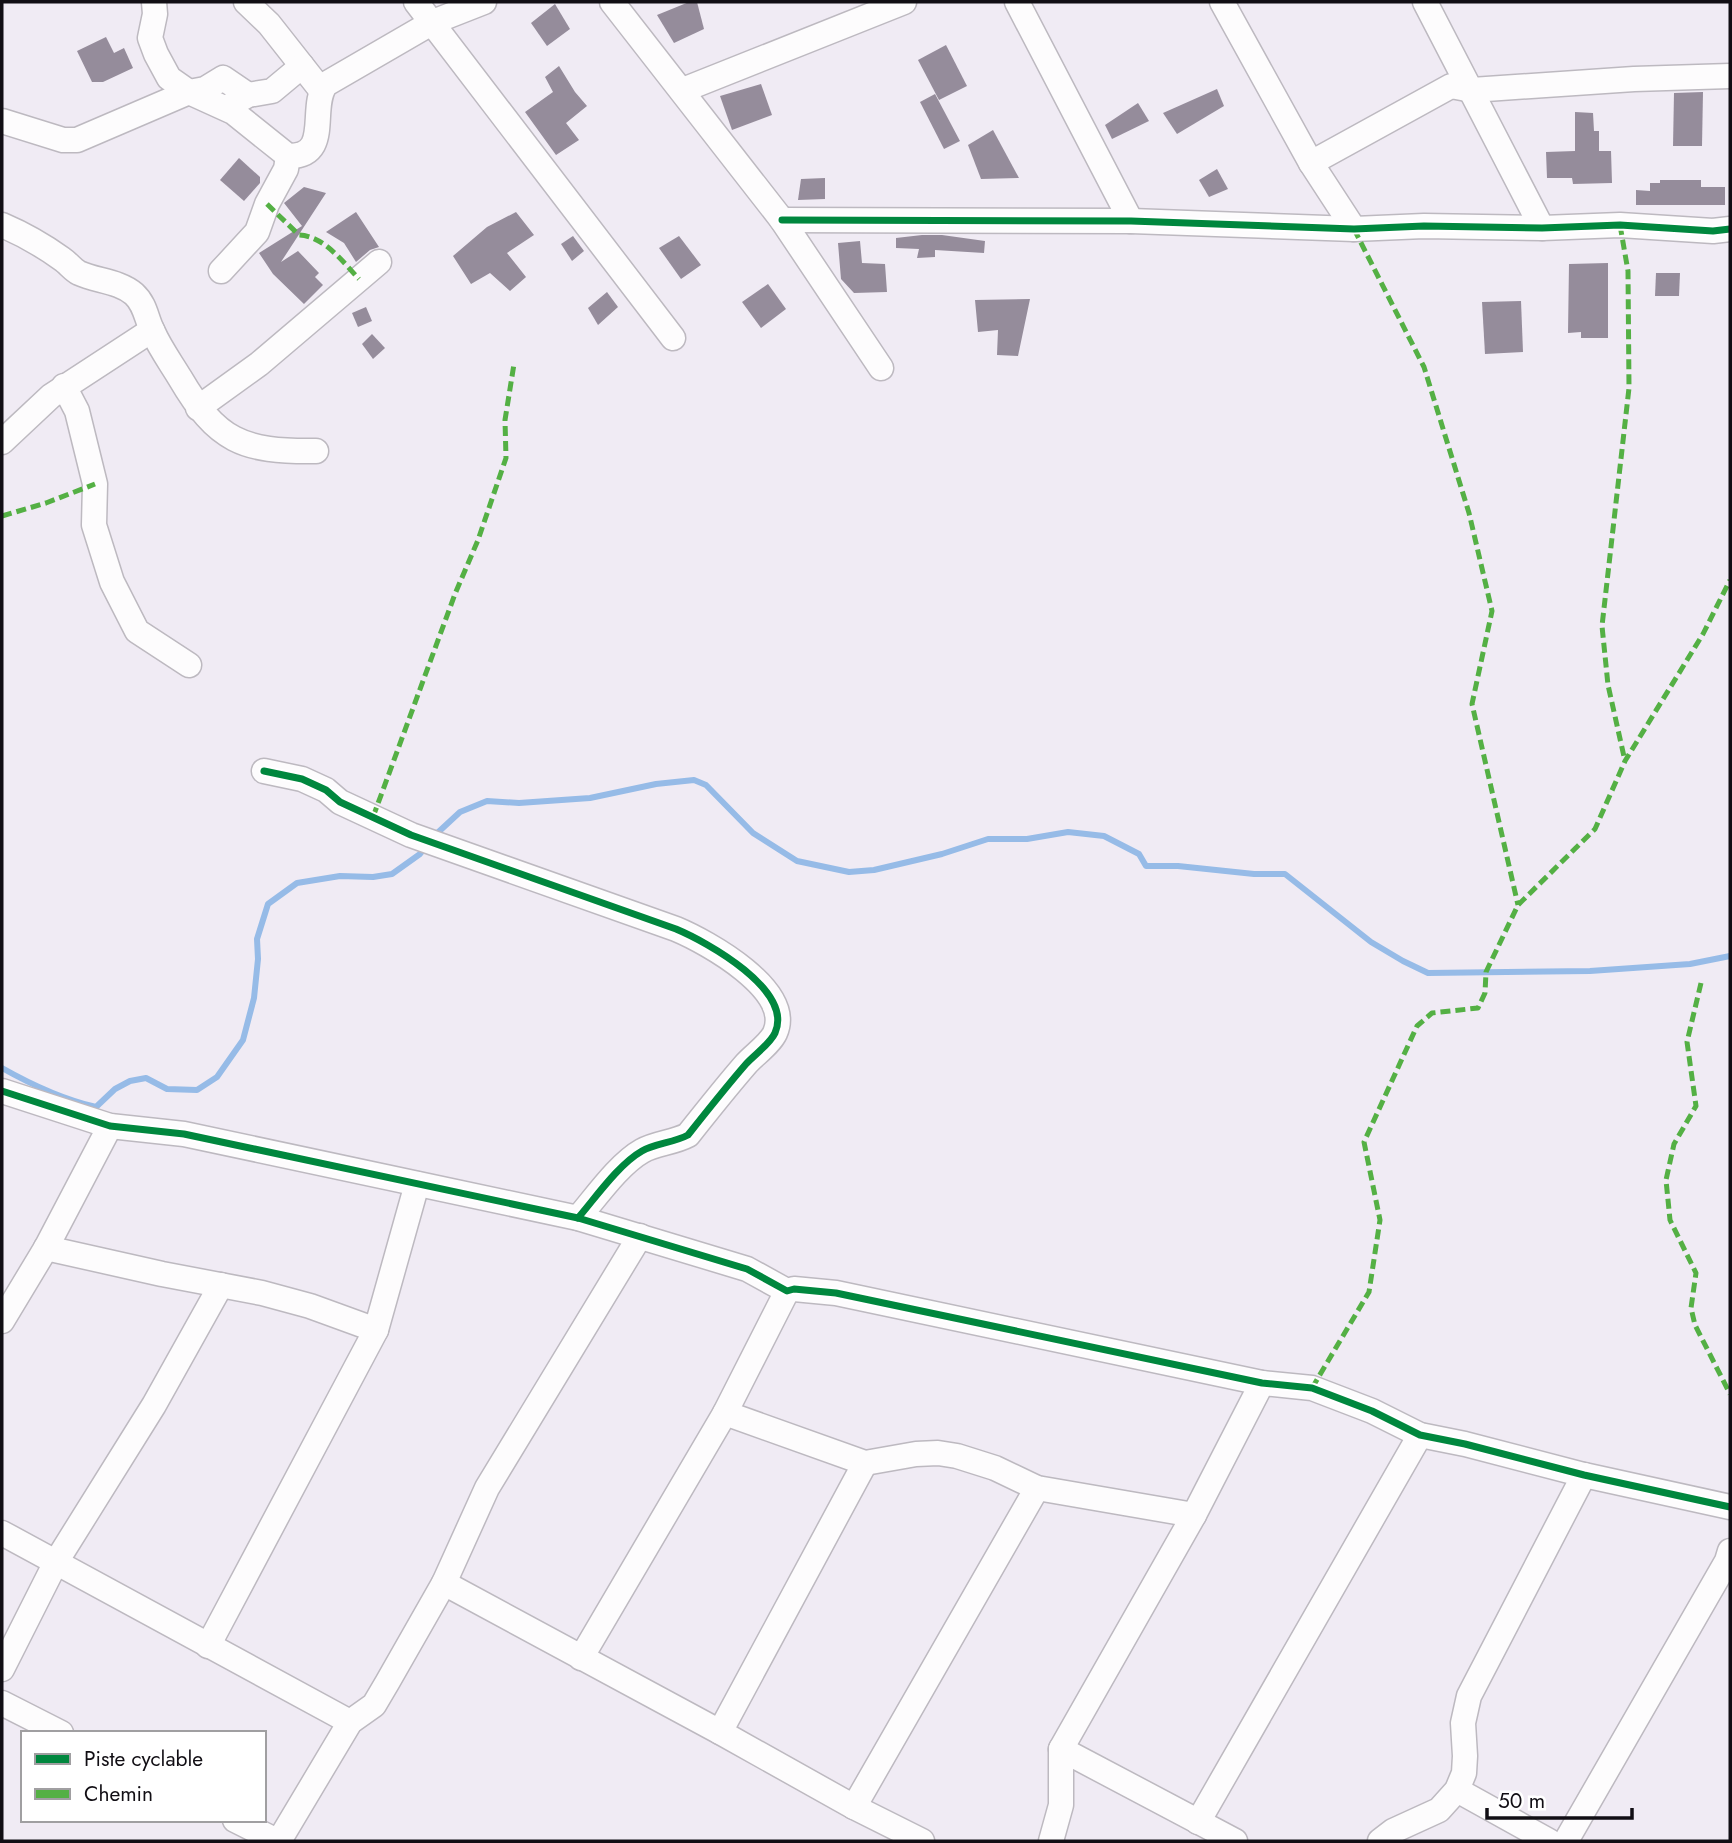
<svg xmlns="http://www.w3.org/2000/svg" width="1732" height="1843" font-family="Jost,sans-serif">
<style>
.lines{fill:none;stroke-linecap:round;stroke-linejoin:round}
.stream{stroke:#96bbe7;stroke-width:6}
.building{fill:#958c9b}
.minor-casing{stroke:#bdb9c0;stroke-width:27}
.minor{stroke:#fdfcfd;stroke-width:24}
.quiet{stroke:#54b044;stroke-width:5;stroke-dasharray:10 5;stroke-linecap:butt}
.cycleway-casing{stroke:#fff;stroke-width:11}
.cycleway{stroke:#00873e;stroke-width:7}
</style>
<rect width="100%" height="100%" fill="#f0ebf4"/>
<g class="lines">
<g class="stream">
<path d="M433 837 460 812 487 801 519 803 590 798 656 784 694 780 706 785 753 833 797 861 849 872 874 870 942 854 988 839H1027L1068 832 1104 836 1139 854 1146 866H1178L1254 874H1285L1371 942 1403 961 1428 973 1590 971 1690 964 1730 956"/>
<path d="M2 1068C32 1085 62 1099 96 1107L115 1089 130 1081 146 1078 167 1089 197 1090 217 1077 243 1040 254 998 258 959 257 939 268 904 297 883 340 876 373 877 392 874 420 854 427 845"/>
</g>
</g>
<g class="building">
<path d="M689 2H697L704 29 674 43 657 15Z"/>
<path d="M555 4 570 29 547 46 531 23Z"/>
<path d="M106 37 114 53 124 48 133 68 103 82H92L77 51Z"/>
<path d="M946 45 967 86 939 100 918 60Z"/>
<path d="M559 66 575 92 587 106 566 123 579 140 556 155 525 112 553 92 545 77Z"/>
<path d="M761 84 772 115 732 130 720 96Z"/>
<path d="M1217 89 1224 106 1177 134 1163 113Z"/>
<path d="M1703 92 1702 146H1673L1674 93Z"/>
<path d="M935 94 960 141 944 149 920 102Z"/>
<path d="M1138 103 1149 121 1112 139 1105 125Z"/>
<path d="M1575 112 1593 113 1594 131H1599V151H1611L1612 183 1573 184 1572 178H1547L1546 152 1575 151Z"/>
<path d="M993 130 1019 178 981 179 968 145Z"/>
<path d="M239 158 260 177V183L244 201 220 180Z"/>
<path d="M1217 169 1228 189 1209 197 1199 180Z"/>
<path d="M825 178V199L798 200 801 179Z"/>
<path d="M1660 180H1701V187H1725V205H1636V190L1650 191V183H1660Z"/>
<path d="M304 187 326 193 281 262 298 251 319 273 315 277 323 285 304 304 273 274 259 253 302 226 284 203Z"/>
<path d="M356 212 379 247 370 250 356 262 344 243 326 232Z"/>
<path d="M516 212 534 235 507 253 526 277 510 291 490 273 471 284 453 256 487 227Z"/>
<path d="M922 235H942L985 241 984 253 935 250V257L917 258 919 249 896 248V238Z"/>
<path d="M573 236 584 251 572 261 561 244Z"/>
<path d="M679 236 701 265 681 279 659 248Z"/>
<path d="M860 241 862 263 885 264 887 292 854 293 841 279 838 243Z"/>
<path d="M1608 263V338H1581V332L1568 333 1569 264Z"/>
<path d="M1656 273H1680L1679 296H1655Z"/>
<path d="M768 284 786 309 761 328 742 302Z"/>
<path d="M607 292 618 307 598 325 588 308Z"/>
<path d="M1030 299 1018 356 997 355 998 330 978 332 975 300Z"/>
<path d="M1521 301 1523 352 1485 354 1482 302Z"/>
<path d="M366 307 372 321 358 327 352 313Z"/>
<path d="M372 334 385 348 373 359 362 344Z"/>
</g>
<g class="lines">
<g class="minor-casing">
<g id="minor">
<path d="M154 2 155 14 150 38 156 54 169 78 189 92 205 89 223 78 248 95"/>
<path d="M246 2 269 24 321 90"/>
<path d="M416 2 673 338"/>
<path d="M612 2 782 220 881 368"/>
<path d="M1017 2 1131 221"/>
<path d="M1222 2 1311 163 1354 229"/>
<path d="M1425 2 1542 228"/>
<path d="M683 90 904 2"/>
<path d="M234 103 248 95 272 91 302 66"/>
<path d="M2 121 63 140H77L189 92 233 112 288 156C333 157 308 107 326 84L433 22 484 2"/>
<path d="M1311 163 1451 86 1472 90 1634 79 1730 76"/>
<path d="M782 220 1131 221 1354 229 1424 226 1542 228 1620 225 1713 231 1730 229"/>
<path d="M2 225C23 234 44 246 62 259 68 263 73 270 79 273 96 281 119 281 134 294 146 305 146 319 153 332 160 348 171 363 180 378 217 441 242 452 316 451"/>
<path d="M221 271 257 232 267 204 286 169 288 156"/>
<path d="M64 386 77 411 95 484 94 525 112 582 137 631 189 665"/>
<path d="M198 408 259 364 379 262"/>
<path d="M2 442 51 396 152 330"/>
<path d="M264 771 302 779 326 790 340 802 411 835 676 929C707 942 794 990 775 1033 770 1044 754 1055 746 1064 726 1087 707 1111 688 1135 673 1143 656 1143 642 1151 619 1164 596 1197 578 1218"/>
<path d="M2 1091 110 1126 184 1134 578 1218 747 1269 787 1291 794 1289 836 1293 1262 1383 1312 1388 1372 1411 1420 1435 1465 1444 1584 1475 1730 1507"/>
<path d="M46 1248 162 1274 262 1293 310 1306 376 1330"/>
<path d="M2 1321 46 1248 110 1126"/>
<path d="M725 1413 787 1291"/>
<path d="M2 1533 350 1722"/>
<path d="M444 1583 720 1732 854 1807 922 1841"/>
<path d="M208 1646 376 1330 417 1184"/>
<path d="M581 1658 725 1413 865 1463 916 1454 938 1453 957 1456 995 1468 1037 1488 1194 1515"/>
<path d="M2 1669 56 1562 154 1405 221 1285"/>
<path d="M2 1703 61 1733"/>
<path d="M720 1732 865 1463"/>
<path d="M1061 1749 1235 1841"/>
<path d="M1457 1790 1549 1841"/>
<path d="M854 1807 1037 1488"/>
<path d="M235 1820 277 1841"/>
<path d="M1198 1822 1420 1435"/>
<path d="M279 1841 350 1722 374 1705 387 1683 444 1583 487 1488 640 1236"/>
<path d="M1051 1841 1061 1805V1749L1194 1515 1262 1383"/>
<path d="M1380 1841 1393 1831 1439 1810 1457 1790 1464 1773 1465 1756 1463 1723 1469 1696 1584 1475"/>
<path d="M1566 1841 1727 1561 1730 1551"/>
</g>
</g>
<use href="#minor" class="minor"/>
<g class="quiet">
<path d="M267 204 299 235C324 236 343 262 359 279"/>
<path d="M1620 225 1628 271 1629 388 1602 626 1608 685 1625 761"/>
<path d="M1354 229 1424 367 1469 513 1492 611 1472 704 1518 905"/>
<path d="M2 516 46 503 95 484"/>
<path d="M373 817 455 594 478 540 506 458 505 420 514 364"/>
<path d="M1701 983 1687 1042 1696 1106 1674 1144 1666 1180 1670 1220 1696 1273 1691 1308 1695 1325 1730 1394"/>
<path d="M1312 1388 1369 1292 1380 1220 1364 1142 1417 1026 1432 1013 1478 1008 1485 993 1486 972 1518 905 1595 829 1625 761 1703 634 1730 580"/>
</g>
<g class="cycleway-casing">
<g id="cycleway">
<path d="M782 220 1131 221 1354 229 1424 226 1542 228 1620 225 1713 231 1730 229"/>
<path d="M264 771 302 779 326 790 340 802 411 835 676 929C707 942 794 990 775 1033 770 1044 754 1055 746 1064 726 1087 707 1111 688 1135 673 1143 656 1143 642 1151 619 1164 596 1197 578 1218"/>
<path d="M2 1091 110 1126 184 1134 578 1218 747 1269 787 1291 794 1289 836 1293 1262 1383 1312 1388 1372 1411 1420 1435 1465 1444 1584 1475 1730 1507"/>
</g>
</g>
<use href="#cycleway" class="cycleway"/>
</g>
<rect width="1732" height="1843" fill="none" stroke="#110e14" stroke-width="7"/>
<rect x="21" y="1731" width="245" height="91" fill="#ffffff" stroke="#a09fa1" stroke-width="2"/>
<rect x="35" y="1754" width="35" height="10" fill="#00873e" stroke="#a09fa1" stroke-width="2"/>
<text x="84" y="1766" font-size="21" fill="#110e14">Piste cyclable</text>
<rect x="35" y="1789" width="35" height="10" fill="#54b044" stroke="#a09fa1" stroke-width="2"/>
<text x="84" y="1801" font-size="21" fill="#110e14">Chemin</text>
<path d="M1487 1808v10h145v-10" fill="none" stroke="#110e14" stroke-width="3.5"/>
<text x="1498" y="1808" font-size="21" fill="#110e14" stroke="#ffffff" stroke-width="5" paint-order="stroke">50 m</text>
</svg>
